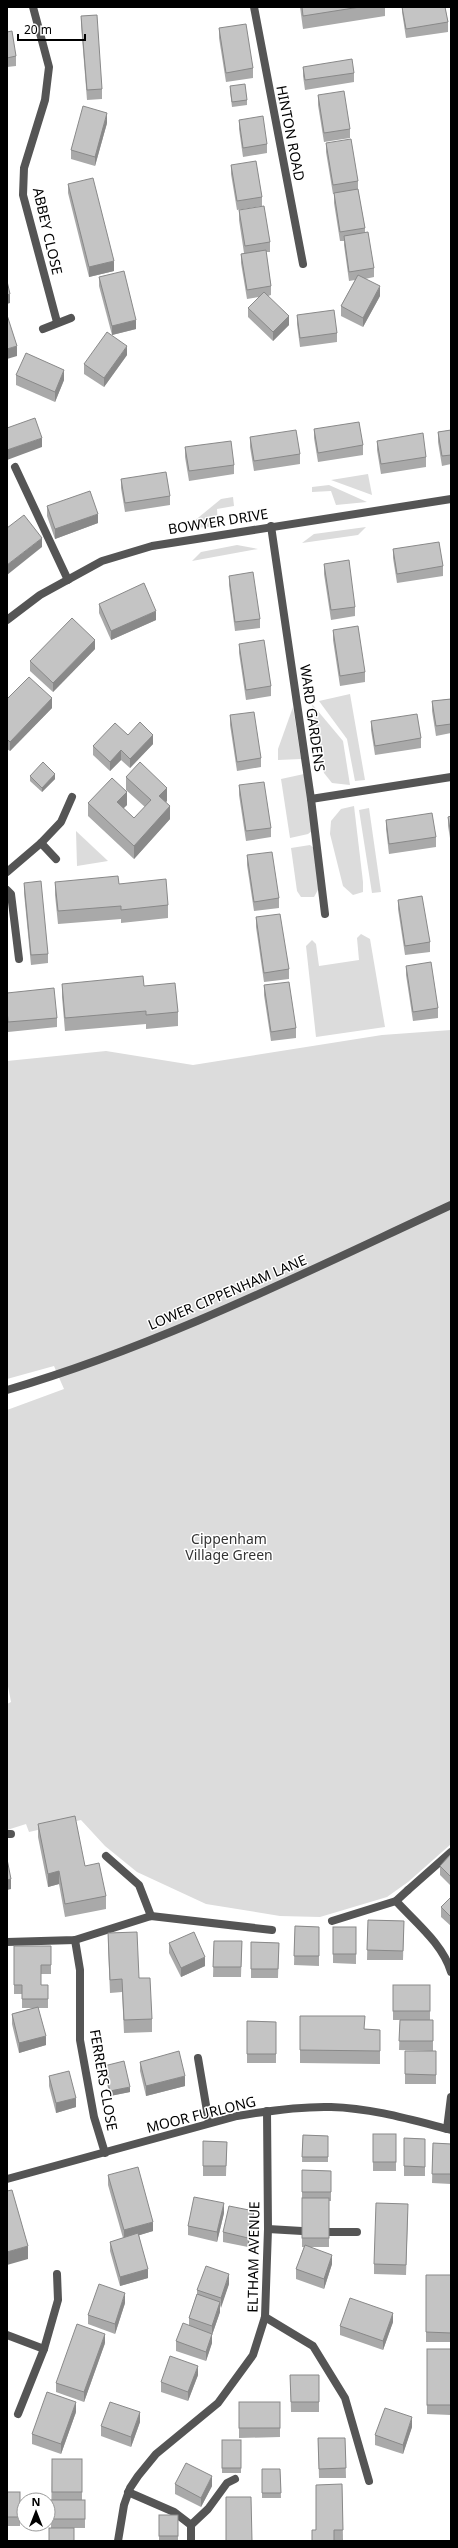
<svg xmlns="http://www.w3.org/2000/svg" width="458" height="2548" font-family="'Noto Sans',sans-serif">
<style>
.green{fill:#dcdcdc}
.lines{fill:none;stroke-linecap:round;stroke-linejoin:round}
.service{stroke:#555;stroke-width:8}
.minor{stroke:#555;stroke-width:8}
.wall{fill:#a9a9a9}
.shaded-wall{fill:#898989}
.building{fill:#c4c4c4;stroke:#898989}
.labels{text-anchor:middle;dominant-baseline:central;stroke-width:3;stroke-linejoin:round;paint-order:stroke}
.street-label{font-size:14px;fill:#000;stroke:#fff}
.park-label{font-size:14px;fill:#333;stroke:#fff}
</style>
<rect width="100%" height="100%" fill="#fff"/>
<g class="green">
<path d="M368 474 372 495 331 480Z"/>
<path d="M329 485 367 502 336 505 331 491 312 492V487Z"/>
<path d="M233 497 234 506 217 509 218 526 193 528V522L221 499Z"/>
<path d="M366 527 358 535 302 543 314 534Z"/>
<path d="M237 545 258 549 192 561 201 552Z"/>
<path d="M350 694 365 780 355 781 347 739 319 701Z"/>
<path d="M312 704 343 741 350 785 332 783 324 773Z"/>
<path d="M293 707 301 759 278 760V749Z"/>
<path d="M304 774 313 830 308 834 290 838 281 779Z"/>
<path d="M354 806 363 882V892L353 895 343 886 330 834 331 821 341 809Z"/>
<path d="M369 808 381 892 372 893 359 810Z"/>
<path d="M76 831 108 861 77 866Z"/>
<path d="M310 845 314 848 319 888 314 897H301L297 891 291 848Z"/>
<path d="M361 934 370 939 385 1027 316 1037 306 946 312 940 316 944 319 966 359 960 357 938Z"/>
<path d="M451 1030V1844L408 1882 387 1897 320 1917 280 1916 206 1904 137 1872 105 1846 81 1820 29 1832 26 1824 7 1830V1704L11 1702 7 1681V1410L64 1389 54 1366 7 1379V1061L106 1051 193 1065 382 1035Z"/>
</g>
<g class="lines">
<g class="service">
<path d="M15 467 68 580"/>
<path d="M7 890 11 894 19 959"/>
<path d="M408 1890 451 1852"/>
<path d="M198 2058 209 2123"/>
<path d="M268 2229 302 2231"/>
<path d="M329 2232H357"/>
<path d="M128 2492 174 2512 191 2525V2541"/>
<path d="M191 2525 208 2509 227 2483 235 2479"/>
</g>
<g class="minor">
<path d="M33 7 49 67 45 100 24 168 23 195 57 322"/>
<path d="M254 7 303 264"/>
<path d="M43 329 71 318"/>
<path d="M271 526 311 799 325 914"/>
<path d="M7 620 40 595 102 561 152 546 451 499"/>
<path d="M311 799 451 777"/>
<path d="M41 843 56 859"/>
<path d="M7 872 41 843 61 822 72 797"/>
<path d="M7 1390C161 1345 306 1272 451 1205"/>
<path d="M7 1834H11"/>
<path d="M106 1856 139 1885 151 1916"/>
<path d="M396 1901C415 1922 443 1944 451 1972"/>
<path d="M332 1921 396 1901 408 1890"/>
<path d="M75 1940 80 1970V2040L94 2117 105 2153"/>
<path d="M7 1942 75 1940 151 1916 272 1930"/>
<path d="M447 2129 451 2097"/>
<path d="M7 2179 237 2116C267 2111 300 2106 331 2107 372 2108 412 2120 451 2130"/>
<path d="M265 2317 313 2346 345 2398 369 2481"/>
<path d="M7 2335 44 2349"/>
<path d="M18 2414 44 2349 58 2300 57 2274"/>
<path d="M118 2541 124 2505 130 2488 138 2476 156 2454 218 2403 253 2355 265 2317 268 2229 267 2111"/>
</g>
</g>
<g class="wall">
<path d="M300 7H385V16L303 29Z"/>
<path d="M402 7H445L448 22V32L406 38 402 12Z"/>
<path d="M81 16 102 89V99L87 100 81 25Z"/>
<path d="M219 28 253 68V78L226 82 219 38Z"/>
<path d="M7 32 16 56V66L7 67Z"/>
<path d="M303 67 354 73V82L305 90 303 76Z"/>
<path d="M230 86 247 100V105L232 107 230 91Z"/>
<path d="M318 95 350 129V138L324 142 318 105Z"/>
<path d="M239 120 267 144V153L243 157 239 129Z"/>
<path d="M107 123 95 166 71 159V150Z"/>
<path d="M326 143 358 181V190L365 228V232L374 268V277L365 279 380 296 363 327 341 316V306L355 280 349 281 344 245V241H340L334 203V194H333L326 152Z"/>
<path d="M231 165 262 197V206L237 210 231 174Z"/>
<path d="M68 184 114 271 89 277 68 193Z"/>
<path d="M239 210 270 242V252H266L271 286V295L268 296 289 325 273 341 248 317V308L259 297 247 299 241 263V254L244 253 239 220Z"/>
<path d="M99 277 136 329 112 335 99 286Z"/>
<path d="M297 315 337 333V342L300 347 297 324Z"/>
<path d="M127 355 104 387 84 374V364Z"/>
<path d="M16 375 64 380 55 402 16 385Z"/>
<path d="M314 429 363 445V455L318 462 314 438Z"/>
<path d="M451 430V464L442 466 438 442V432Z"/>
<path d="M250 437 300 454V464L254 471 250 447Z"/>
<path d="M377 441 426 457V467L381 474 377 450Z"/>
<path d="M185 447 234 465V474L189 481 185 457Z"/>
<path d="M121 479 170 496V505L125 512 121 488Z"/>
<path d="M47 506 98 523 55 539 47 516Z"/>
<path d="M393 549 443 566V576L397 583 393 558Z"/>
<path d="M324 564 355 607V616L331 620 324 574Z"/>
<path d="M229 576 260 619V628L235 631 229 585Z"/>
<path d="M99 604 156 620 111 640 99 613Z"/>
<path d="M333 630 365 672V682L340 686 333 640Z"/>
<path d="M239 644 271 686V696L246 700 239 653Z"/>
<path d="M95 649 53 692 30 671V661Z"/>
<path d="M7 699 52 708 10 751 7 749Z"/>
<path d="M451 699V733L436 736 432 711V701Z"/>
<path d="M230 715 261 758V767L237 771 230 725Z"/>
<path d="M371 721 421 738V748L375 755 371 730Z"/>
<path d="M128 735 153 744 130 768 121 760 110 771 93 755V746Z"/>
<path d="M30 776 55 779 42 792 30 781Z"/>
<path d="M126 777 167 801 166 802 170 819 134 859 88 816V803L127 805 123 808 134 818 145 807 126 790Z"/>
<path d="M239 785 271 828V837L246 841 239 795Z"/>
<path d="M451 816V844L448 826V817Z"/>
<path d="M386 820 436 837V847L389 854 386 829Z"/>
<path d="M247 855 279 898V908L254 911 247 865Z"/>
<path d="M55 882 119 884 168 905V918L121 923V919L58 924 55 895Z"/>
<path d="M24 883 48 954V963L31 965 24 893Z"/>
<path d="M398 900 430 942V952L405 955 398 909Z"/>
<path d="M256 917 289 969V979L264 982 256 927Z"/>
<path d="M406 966 438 1008V1018L413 1021 406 975Z"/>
<path d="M62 984 144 986 178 1012V1026L146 1029V1024L65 1031 62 997Z"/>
<path d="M264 985 296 1028V1038L271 1041 264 995Z"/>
<path d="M7 993 57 1018V1027L8 1032 7 1019Z"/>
<path d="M38 1824 85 1866 106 1896V1909L65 1917 59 1884 48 1887 38 1837Z"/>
<path d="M451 1854V1886L440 1875V1866Z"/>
<path d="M451 1897V1926L441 1917V1907Z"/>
<path d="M368 1920 404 1921 403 1960H367Z"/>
<path d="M295 1926 319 1927V1966L294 1965Z"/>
<path d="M333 1927H356V1964L333 1963Z"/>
<path d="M108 1933 139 1978 152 2019V2032L124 2033 122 1992 110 1993 108 1947Z"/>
<path d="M214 1941H242L241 1977H213Z"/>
<path d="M251 1942 279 1943 278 1978H251Z"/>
<path d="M169 1943 205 1966 181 1977 169 1953Z"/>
<path d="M14 1946H51V1974H41V1985H48V2008H38L46 2045 19 2053 12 2024V2014L33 2008H22V1994H14Z"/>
<path d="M393 1985H430V2020H433V2051L399 2050 400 2020H393Z"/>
<path d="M300 2016 365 2029 380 2030V2064L300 2063Z"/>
<path d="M247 2021 276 2022V2063H247Z"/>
<rect x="405" y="2051" width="31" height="33"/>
<path d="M140 2062 185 2086 146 2096 140 2071Z"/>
<path d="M104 2066 130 2092 110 2096 104 2071Z"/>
<path d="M49 2076 76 2107 56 2113 49 2086Z"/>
<rect x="373" y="2134" width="23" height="37"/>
<path d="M303 2135 328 2136V2162H302Z"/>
<path d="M404 2138 425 2139V2176H404Z"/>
<path d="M203 2141 227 2142 226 2176H203Z"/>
<path d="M433 2143 451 2144V2184L432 2183Z"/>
<path d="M302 2170 331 2171V2201H329V2247H311L332 2264 324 2289 296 2279V2269L304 2247H302Z"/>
<path d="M108 2175 153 2231 139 2235 148 2278 120 2286 110 2251V2242L123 2238 108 2185Z"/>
<path d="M224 2213 217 2242 188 2235V2226Z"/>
<path d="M408 2213 406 2275 374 2274V2264Z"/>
<path d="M254 2221 248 2247 223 2242V2232Z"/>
<rect x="426" y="2275" width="25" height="67"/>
<path d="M229 2284 220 2308V2312L212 2335V2343L206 2361 176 2351V2341L189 2325V2318L197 2294V2290Z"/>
<path d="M125 2303 115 2334 88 2324V2315Z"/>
<path d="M393 2322 383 2350 340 2335V2326Z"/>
<path d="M105 2343 84 2402 56 2392V2383Z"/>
<path d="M427 2349H451V2415L427 2414Z"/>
<path d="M198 2375 188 2401 161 2392V2382Z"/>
<path d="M290 2375H319V2412H291Z"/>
<path d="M239 2402H280V2437L239 2438Z"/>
<path d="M76 2412 61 2454 32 2444V2434Z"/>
<path d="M140 2422 131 2447 101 2436V2426Z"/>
<path d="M412 2427 403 2454 375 2445V2435Z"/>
<path d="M318 2438H345L346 2478H319Z"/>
<rect x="222" y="2440" width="19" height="33"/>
<path d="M52 2459H82V2500H85V2528H51Z"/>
<path d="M262 2469H280L281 2498H262Z"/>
<path d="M175 2484 212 2486 201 2507 175 2494Z"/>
<path d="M342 2484 343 2540H334L316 2530Z"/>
<rect x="7" y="2492" width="13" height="34"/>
<rect x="159" y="2515" width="19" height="26"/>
</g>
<g class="shaded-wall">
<path d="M107 113V123L95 166V157Z"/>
<path d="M114 261V271L89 277V267Z"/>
<path d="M380 286V296L363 327V318Z"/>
<path d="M10 294V303L7 304V295Z"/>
<path d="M289 316V325L273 341V332Z"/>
<path d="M136 320V329L112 335V326Z"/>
<path d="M17 346V356L7 359V349Z"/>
<path d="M127 346V355L104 387V378Z"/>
<path d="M64 370V380L55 402V392Z"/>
<path d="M42 438V447L7 460V450Z"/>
<path d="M98 514V523L55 539V529Z"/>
<path d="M42 538V547L7 575V565Z"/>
<path d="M156 611V620L111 640V631Z"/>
<path d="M95 640V649L53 692V683Z"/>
<path d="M52 698V708L10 751V742Z"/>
<path d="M153 735V744L130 768V759Z"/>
<path d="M121 750V760L110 771V762Z"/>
<path d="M55 774V779L42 792V788Z"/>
<path d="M167 788V801L159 809V796Z"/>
<path d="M127 792V805L117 815V802Z"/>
<path d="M170 806V819L134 859V846Z"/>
<path d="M59 1871V1884L48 1887V1874Z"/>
<path d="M11 1879V1889L7 1890V1880Z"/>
<path d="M205 1957V1966L181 1977V1968Z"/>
<path d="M46 2036V2045L19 2053V2043Z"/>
<path d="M185 2076V2086L146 2096V2086Z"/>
<path d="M130 2087V2092L110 2096V2091Z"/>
<path d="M76 2098V2107L56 2113V2103Z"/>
<path d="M224 2203V2213L217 2242V2232Z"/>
<path d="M254 2211V2221L248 2247V2238Z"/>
<path d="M153 2222V2231L124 2240V2230Z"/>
<path d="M28 2246V2259L7 2265V2252Z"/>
<path d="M332 2255V2264L324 2289V2279Z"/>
<path d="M148 2269V2278L120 2286V2277Z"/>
<path d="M229 2274V2284L221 2308V2298Z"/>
<path d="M125 2293V2303L115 2334V2324Z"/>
<path d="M220 2302V2312L212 2335V2343L206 2361V2352L212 2334V2326Z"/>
<path d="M393 2313V2322L383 2350V2341Z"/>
<path d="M105 2334V2343L84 2402V2392Z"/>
<path d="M198 2366V2375L188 2401V2392Z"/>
<path d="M76 2402V2412L61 2454V2444Z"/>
<path d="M140 2412V2422L131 2447V2437Z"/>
<path d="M412 2417V2427L403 2454V2445Z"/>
<path d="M212 2476V2486L201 2507V2498Z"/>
</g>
<g class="building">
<path d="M302 7H360L303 16Z"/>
<path d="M402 7H445L448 22 406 29Z"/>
<path d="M97 15 102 89 87 90 81 16Z"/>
<path d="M246 24 253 68 226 73 219 28Z"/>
<path d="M12 31 16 56 7 58V32Z"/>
<path d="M352 59 354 73 305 80 303 67Z"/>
<path d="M245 84 247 100 232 102 230 86Z"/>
<path d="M344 91 350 129 324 133 318 95Z"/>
<path d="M83 106 107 113 95 157 71 150Z"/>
<path d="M263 116 267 144 243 148 239 120Z"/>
<path d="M351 139 358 181 333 185 326 143Z"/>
<path d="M256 161 262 197 237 201 231 165Z"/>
<path d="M93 178 114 261 89 267 68 184Z"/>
<path d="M358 189 365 228 340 232 334 193Z"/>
<path d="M264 206 270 242 245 246 239 210Z"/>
<path d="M368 232 374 268 349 272 344 236Z"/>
<path d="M266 250 271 286 247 290 241 254Z"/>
<path d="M124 271 136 320 112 326 99 277Z"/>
<path d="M358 275 380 286 363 318 341 306Z"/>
<path d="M7 281 10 294 7 295Z"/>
<path d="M264 292 289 316 273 332 248 308Z"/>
<path d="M334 310 337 333 300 338 297 315Z"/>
<path d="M7 315 17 346 7 349Z"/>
<path d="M107 332 127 346 104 378 84 364Z"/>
<path d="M26 353 64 370 55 392 16 375Z"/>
<path d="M35 418 42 438 7 450V428Z"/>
<path d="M359 422 363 445 318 453 314 429Z"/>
<path d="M296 430 300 454 254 461 250 437Z"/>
<path d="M451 430V455L442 456 438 432Z"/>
<path d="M423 433 426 457 381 464 377 441Z"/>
<path d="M231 441 234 465 189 471 185 447Z"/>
<path d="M166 472 170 496 125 503 121 479Z"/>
<path d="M90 491 98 514 55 529 47 506Z"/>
<path d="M24 515 42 538 7 565V528Z"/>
<path d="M439 542 443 566 397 574 393 549Z"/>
<path d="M349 560 355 607 331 610 324 564Z"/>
<path d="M253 572 260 619 235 622 229 576Z"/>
<path d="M144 583 156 611 111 631 99 604Z"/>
<path d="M72 618 95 640 53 683 30 661Z"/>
<path d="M358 626 365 672 340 676 333 630Z"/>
<path d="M264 640 271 686 246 690 239 644Z"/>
<path d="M29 677 52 698 10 742 7 739V699Z"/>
<path d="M451 699V724L436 726 432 701Z"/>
<path d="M254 712 261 758 237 762 230 715Z"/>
<path d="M417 714 421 738 375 746 371 721Z"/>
<path d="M140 722 153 735 130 759 121 750 110 762 93 746 115 723 128 735Z"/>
<path d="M43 762 55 774 42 788 30 776Z"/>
<path d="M140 762 167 788 159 796 170 806 134 846 88 803 112 778 127 792 117 802 134 818 151 800 126 777Z"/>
<path d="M264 782 271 828 246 831 239 785Z"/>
<path d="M432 813 436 837 389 844 386 820Z"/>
<path d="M451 816V835L448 817Z"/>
<path d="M272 852 279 898 254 902 247 855Z"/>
<path d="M118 876 119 884 166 879 168 905 121 910V906L58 911 55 882Z"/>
<path d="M41 881 48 954 31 955 24 883Z"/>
<path d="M422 896 430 942 405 946 398 900Z"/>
<path d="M280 914 289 969 264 973 256 917Z"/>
<path d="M431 962 438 1008 413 1012 406 966Z"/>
<path d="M143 976 144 986 175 983 178 1012 146 1015V1011L65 1018 62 984Z"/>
<path d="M289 982 296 1028 271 1032 264 985Z"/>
<path d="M54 988 57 1018 8 1022 7 1009V993Z"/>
<path d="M75 1816 85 1866 99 1863 106 1896 65 1904 59 1871 48 1874 38 1824Z"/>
<path d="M451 1854V1877L440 1866Z"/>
<path d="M7 1859 11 1879 7 1880Z"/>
<path d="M451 1897V1917L441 1907Z"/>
<path d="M368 1920 404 1921 403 1951 367 1950Z"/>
<path d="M295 1926 319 1927V1956H294Z"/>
<rect x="333" y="1927" width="23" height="27"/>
<path d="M137 1932 139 1978H150L152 2019 124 2020 122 1979 110 1980 108 1933Z"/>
<path d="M194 1932 205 1957 181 1968 169 1943Z"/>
<path d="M214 1941H242L241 1967H213Z"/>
<path d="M251 1942 279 1943 278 1969H251Z"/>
<path d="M14 1946H51V1965H41V1985H48V1999H22V1985H14Z"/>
<rect x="393" y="1985" width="37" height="26"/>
<path d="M38 2007 46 2036 19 2043 12 2014Z"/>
<path d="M300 2016H365L364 2029 380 2030V2051L300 2050Z"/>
<path d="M400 2020H433V2041H399Z"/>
<path d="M247 2021 276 2022V2054H247Z"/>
<path d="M179 2051 185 2076 146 2086 140 2062Z"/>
<path d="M405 2051H436V2075L405 2074Z"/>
<path d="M124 2061 130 2087 110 2091 104 2066Z"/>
<path d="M69 2071 76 2098 56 2103 49 2076Z"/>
<rect x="373" y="2134" width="23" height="28"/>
<path d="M303 2135 328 2136V2157H302Z"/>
<path d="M404 2138 425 2139V2167L404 2166Z"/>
<path d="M203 2141 227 2142 226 2166H203Z"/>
<path d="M433 2143 451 2144V2174H432Z"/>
<path d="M138 2167 153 2222 124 2230 108 2175Z"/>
<path d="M302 2170 331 2171V2192H302Z"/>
<path d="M12 2190 28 2246 7 2252V2191Z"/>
<path d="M194 2197 224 2203 217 2232 188 2226Z"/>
<rect x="302" y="2198" width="27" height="40"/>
<path d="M376 2203 408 2204 406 2265 374 2264Z"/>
<path d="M229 2206 254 2211 248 2238 223 2232Z"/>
<path d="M138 2233 148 2269 120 2277 110 2242Z"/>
<path d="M305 2245 332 2255 324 2279 296 2269Z"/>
<path d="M206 2266 229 2274 221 2298 197 2290Z"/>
<path d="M426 2275H451V2333L426 2332Z"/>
<path d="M99 2284 125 2293 115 2324 88 2315Z"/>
<path d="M197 2294 220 2302 212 2326 189 2318Z"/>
<path d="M350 2298 393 2313 383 2341 340 2326Z"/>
<path d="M183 2323 212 2334 206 2352 176 2341Z"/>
<path d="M77 2324 105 2334 84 2392 56 2383Z"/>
<rect x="427" y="2349" width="24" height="56"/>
<path d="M170 2356 198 2366 188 2392 161 2382Z"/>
<path d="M290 2375H319V2402H291Z"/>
<path d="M47 2392 76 2402 61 2444 32 2434Z"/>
<path d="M110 2402 140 2412 131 2437 101 2426Z"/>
<rect x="239" y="2402" width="41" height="26"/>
<path d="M385 2408 412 2417 403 2445 375 2435Z"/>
<path d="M318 2438H345L346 2468 319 2469Z"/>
<rect x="222" y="2440" width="19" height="28"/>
<rect x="52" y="2459" width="30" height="33"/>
<path d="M186 2463 212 2476 201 2498 175 2484Z"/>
<path d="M262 2469H280L281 2493H262Z"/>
<path d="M342 2484 343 2530H334V2541H312V2530H316V2485Z"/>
<rect x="7" y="2492" width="13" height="25"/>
<path d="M226 2497H251L252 2541H226Z"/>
<rect x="51" y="2500" width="34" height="19"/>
<rect x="159" y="2515" width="19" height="21"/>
<rect x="49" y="2528" width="25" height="13"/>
</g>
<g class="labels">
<g class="street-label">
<text transform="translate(291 133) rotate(79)">HINTON ROAD</text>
<text transform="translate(48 231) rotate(77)">ABBEY CLOSE</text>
<text transform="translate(218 521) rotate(-9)">BOWYER DRIVE</text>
<text transform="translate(313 718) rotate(82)">WARD GARDENS</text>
<text transform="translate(227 1292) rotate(-23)">LOWER CIPPENHAM LANE</text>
<text transform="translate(104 2080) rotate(80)">FERRERS CLOSE</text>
<text transform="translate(201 2114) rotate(-14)">MOOR FURLONG</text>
<text transform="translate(253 2257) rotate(-89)">ELTHAM AVENUE</text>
</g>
<g class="park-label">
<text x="229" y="1538">Cippenham<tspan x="229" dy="16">Village Green</tspan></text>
</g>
</g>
<rect width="458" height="2548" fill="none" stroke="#000000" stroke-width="16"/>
<g transform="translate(36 2512)"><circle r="19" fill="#ffffff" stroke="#999999"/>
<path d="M0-3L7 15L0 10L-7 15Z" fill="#000000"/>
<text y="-6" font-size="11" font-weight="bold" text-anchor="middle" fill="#000000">N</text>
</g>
<path d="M18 34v6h67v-6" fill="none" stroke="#000000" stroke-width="2"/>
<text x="24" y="34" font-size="12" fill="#000000" stroke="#ffffff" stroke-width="3" paint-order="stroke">20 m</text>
</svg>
